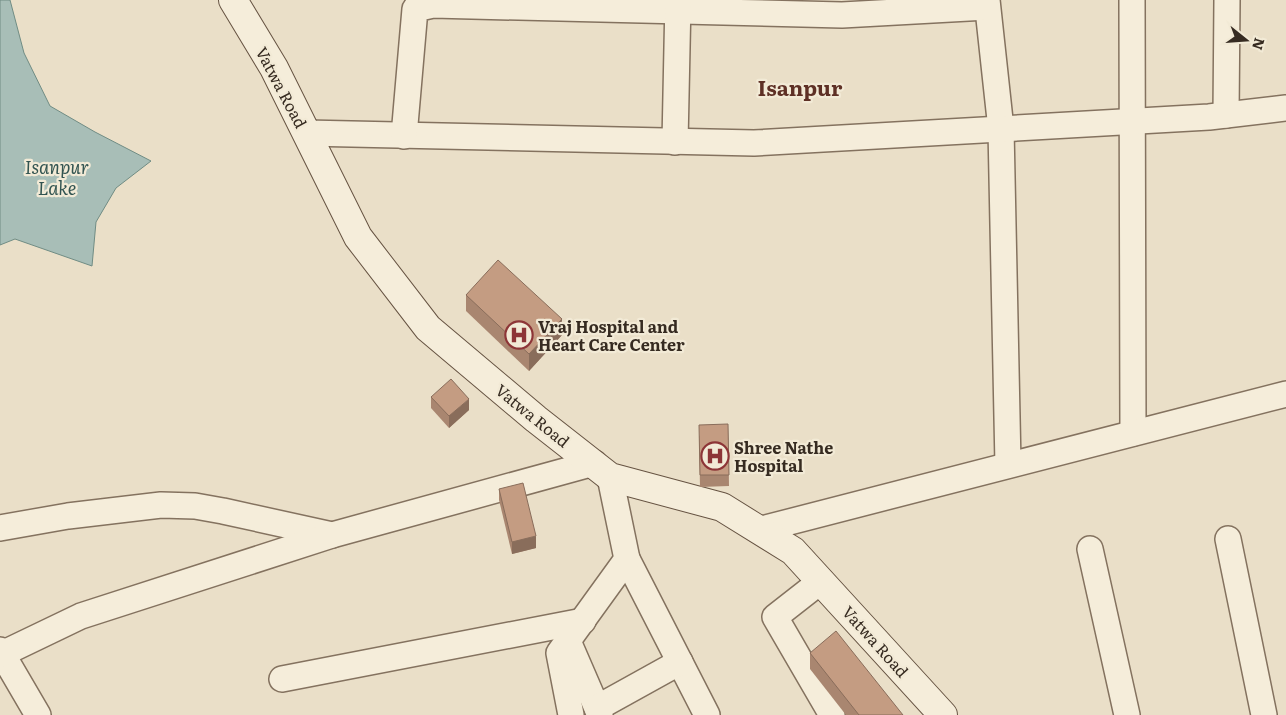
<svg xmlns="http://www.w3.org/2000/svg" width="1286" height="715" font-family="Literata,serif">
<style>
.water{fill:#a8beb7;stroke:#708c84}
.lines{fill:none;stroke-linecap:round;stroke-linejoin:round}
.street-casing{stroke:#84725f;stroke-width:28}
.secondary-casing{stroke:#665342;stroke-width:30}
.street{stroke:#f5edda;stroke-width:25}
.secondary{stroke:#f5edda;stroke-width:28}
.wall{fill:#a98670}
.shaded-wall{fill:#896d5b}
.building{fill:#c49c82;stroke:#896d5b}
.labels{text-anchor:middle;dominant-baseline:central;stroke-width:4.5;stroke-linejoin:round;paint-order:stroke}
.street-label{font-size:16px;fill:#362b21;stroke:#f2ead6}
.poi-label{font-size:16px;font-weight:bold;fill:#362b21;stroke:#f2ead6;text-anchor:start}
.water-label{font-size:18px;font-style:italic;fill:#325451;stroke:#f2ead6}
.district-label{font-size:21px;font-weight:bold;fill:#5e3025;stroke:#f2ead6}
</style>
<rect width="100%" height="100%" fill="#eadfc8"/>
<path class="water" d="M0 0H10L24 53 50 106 95 132 151 161 116 188 96 222 92 266 15 239 0 245Z"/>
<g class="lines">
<g class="street-casing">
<g id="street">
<path d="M987 0 1001 129 1008 465"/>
<path d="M1132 0 1133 433"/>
<path d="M1226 115 1227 0"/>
<path d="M306 133 754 143 1209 117 1286 108"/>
<path d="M404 136 415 9 433 5 842 15 987 7"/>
<path d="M675 142 678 0"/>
<path d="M0 528 68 516 161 505 195 506 223 511 332 535"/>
<path d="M758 530 1286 394"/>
<path d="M1228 539 1264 715"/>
<path d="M1090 549 1127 715"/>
<path d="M627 559 707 715"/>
<path d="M821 581 775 617 832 715"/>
<path d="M568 641 600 715"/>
<path d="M0 650 38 715"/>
<path d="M2 654 81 616 332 535 594 463"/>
<path d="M282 679 583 621"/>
<path d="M597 708 680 662"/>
<path d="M571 715 559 653 627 559 610 477"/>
</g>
</g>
<g class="secondary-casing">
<path id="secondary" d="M233 0 274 68 358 237 428 328 536 419 610 477 722 507 793 551 943 715"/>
</g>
<use href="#street" class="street"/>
<use href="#secondary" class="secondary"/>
</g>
<g class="wall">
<path d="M466 295 562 335 529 371 466 311Z"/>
<path d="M431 397 469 410 449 428 431 408Z"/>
<path d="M728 424 729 486 700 487 699 436Z"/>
<path d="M499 489 536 548 512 554 499 500Z"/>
<path d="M810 653 903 715H846L810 669Z"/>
</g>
<g class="shaded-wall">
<path d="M562 319V335L529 371V354Z"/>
<path d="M469 399V410L449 428V416Z"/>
<path d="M536 536V548L512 554V542Z"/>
</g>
<g class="building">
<path d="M498 260 562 319 529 354 466 295Z"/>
<path d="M451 379 469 399 449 416 431 397Z"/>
<path d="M728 424 729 475H700L699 425Z"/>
<path d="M523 483 536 536 512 542 499 489Z"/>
<path d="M836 631 903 715H859L810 653Z"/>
</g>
<defs>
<g id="hospital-ring" transform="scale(1.4375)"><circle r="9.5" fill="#f2ead6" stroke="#8d3537" stroke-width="1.5"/><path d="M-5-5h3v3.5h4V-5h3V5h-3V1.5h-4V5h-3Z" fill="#8d3537"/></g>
</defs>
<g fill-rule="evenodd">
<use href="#hospital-ring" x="519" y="335"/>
<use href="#hospital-ring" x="715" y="456"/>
</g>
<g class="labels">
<g class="street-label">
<text transform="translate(282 87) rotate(62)">Vatwa Road</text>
<text transform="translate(533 415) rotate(39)">Vatwa Road</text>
<text transform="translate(876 641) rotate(48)">Vatwa Road</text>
</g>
<g class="poi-label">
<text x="538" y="326">Vraj Hospital and<tspan x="538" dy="18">Heart Care Center</tspan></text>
<text x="734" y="447">Shree Nathe<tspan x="734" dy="18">Hospital</tspan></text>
</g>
<g class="water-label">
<text x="57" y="166">Isanpur<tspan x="57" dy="21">Lake</tspan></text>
</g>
<g class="district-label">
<text x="800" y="86">Isanpur</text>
</g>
</g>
<g transform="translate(1246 40) rotate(107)" stroke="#f2ead6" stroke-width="4" paint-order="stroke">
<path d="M0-4L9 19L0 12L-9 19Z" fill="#362b21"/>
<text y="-8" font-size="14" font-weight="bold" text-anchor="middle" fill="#362b21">N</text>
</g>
</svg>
